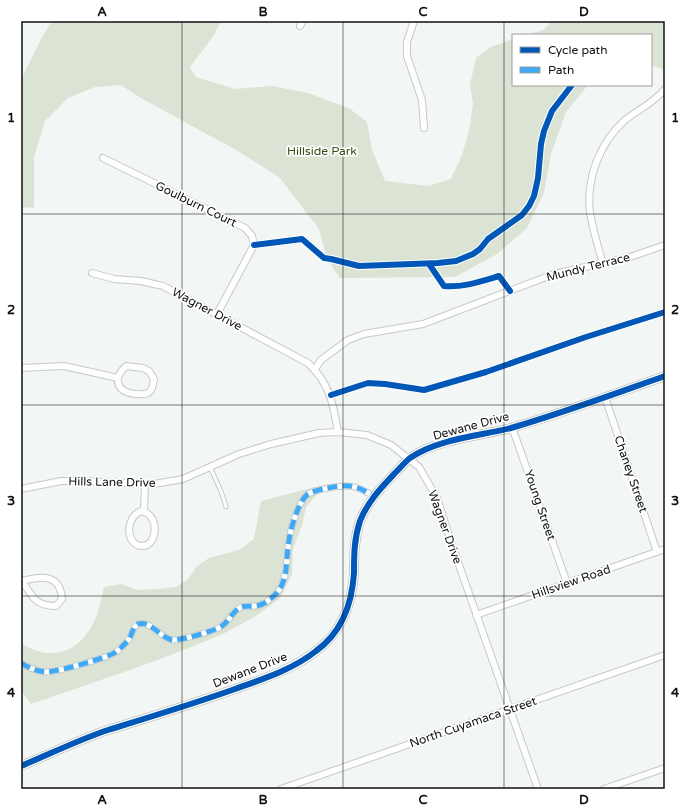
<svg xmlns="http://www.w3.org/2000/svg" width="686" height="810" font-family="'Varela Round',sans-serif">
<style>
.green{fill:#dae3d4}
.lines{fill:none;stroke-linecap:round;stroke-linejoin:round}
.service-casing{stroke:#c7c9c8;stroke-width:5}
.pedestrian-casing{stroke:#c7c9c8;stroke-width:7}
.minor-casing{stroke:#c7c9c8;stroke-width:8}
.tertiary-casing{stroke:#c7c9c8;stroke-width:10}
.service{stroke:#fdfefd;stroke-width:3}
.pedestrian{stroke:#fdfefd;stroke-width:5}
.minor{stroke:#fdfefd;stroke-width:6}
.tertiary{stroke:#fdfefd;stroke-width:8}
.quiet{stroke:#3fa9f5;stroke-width:5;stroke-dasharray:10 5;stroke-linecap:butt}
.cycleway-casing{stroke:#fff;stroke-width:8}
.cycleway{stroke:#0057b8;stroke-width:6}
.grid{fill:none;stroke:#0f1211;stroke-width:1;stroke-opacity:0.55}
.labels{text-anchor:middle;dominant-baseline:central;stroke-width:3.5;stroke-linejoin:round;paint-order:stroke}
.park-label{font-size:12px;fill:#364c14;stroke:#fff}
.street-label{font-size:12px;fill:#0f1211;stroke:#fff}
.neatline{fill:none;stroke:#0f1211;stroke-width:1.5}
.grid-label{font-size:13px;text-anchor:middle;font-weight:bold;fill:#0f1211}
</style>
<rect width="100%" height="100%" fill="#f2f6f4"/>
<g class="green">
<path d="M52 21H221L214 35 190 67 196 77 235 89 272 86 308 93 350 109 367 122 372 150 385 181 428 186 451 179 462 155 470 127 473 104 470 85 476 58 491 47 513 39V85H588L566 112 551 154 544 192 527 228 497 254 455 277 340 278 327 259 319 229 279 177 238 151 139 97 121 85 95 87 68 98 45 121 34 157V208L21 207V80L41 39Z"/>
<path d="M552 21H665V69L651 66V35H527L543 30Z"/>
<path d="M315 487 316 496 306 507 302 525 293 549 292 574 280 598 259 614 223 634 171 655 127 671 31 704 21 691V644C29 647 39 653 48 653 73 655 89 636 97 614 100 605 102 595 104 587L121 584 137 590 159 589 176 587 188 579 197 566 209 558 239 550 254 539 261 501Z"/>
</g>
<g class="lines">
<g class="service-casing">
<path id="service" d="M210 467 221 491 226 507"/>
</g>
<g class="pedestrian-casing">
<path id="pedestrian" d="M21 663C29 668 36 671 46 672 57 672 107 658 116 652 120 649 126 643 129 639 132 635 133 626 138 624 151 620 161 639 173 640 182 640 215 631 222 626 229 621 232 613 239 608 244 605 248 607 254 606 259 606 266 603 270 599 290 585 285 562 289 541 290 531 294 519 298 509 301 503 303 498 308 494 314 491 322 489 328 488 351 484 354 485 374 496"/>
</g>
<g class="minor-casing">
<g id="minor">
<path d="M414 21 407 42V56L422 100 424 128"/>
<path d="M300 26 303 21"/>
<path d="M103 158 245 228 252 236 254 245 217 314"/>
<path d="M603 264C598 247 593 230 590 213 586 179 599 144 624 121 637 110 654 103 665 89"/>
<path d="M92 273 114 279 141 281 163 286 308 363C330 384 333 403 338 432"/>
<path d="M126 366 143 368 149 371 154 379C153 384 153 390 148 393 144 395 139 394 135 394 117 392 112 379 126 366Z"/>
<path d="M21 368 64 366 118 378"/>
<path d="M315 369 321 360 348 340 364 334 423 324 554 274 630 257 665 245"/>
<path d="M605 397 657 552"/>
<path d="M512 427 567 583"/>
<path d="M21 489 61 481H79L154 484 183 479 239 454 271 444 319 433 338 432 367 435 391 445 419 467 437 498 453 548 538 789"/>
<path d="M141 511C160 514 158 545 143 546 126 547 124 518 141 511Z"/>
<path d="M144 511 145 484"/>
<path d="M21 579 22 581C33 597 35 606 56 606L62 599C60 573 41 576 22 581"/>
<path d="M476 615 665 549"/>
<path d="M281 789 665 655"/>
<path d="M604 789 665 768"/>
</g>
</g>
<g class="tertiary-casing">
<path id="tertiary" d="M21 766C50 754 78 740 108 730 150 717 193 704 235 689 263 679 292 670 316 651 341 633 352 604 354 573 354 555 354 539 360 521 368 501 381 488 396 472 400 468 405 462 410 458 437 439 479 436 511 428 563 413 614 394 665 376"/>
</g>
<use href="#service" class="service"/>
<use href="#pedestrian" class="pedestrian"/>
<use href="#minor" class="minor"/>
<use href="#tertiary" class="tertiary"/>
<path class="quiet" d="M21 663C29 668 36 671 46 672 57 672 107 658 116 652 120 649 126 643 129 639 132 635 133 626 138 624 151 620 161 639 173 640 182 640 215 631 222 626 229 621 232 613 239 608 244 605 248 607 254 606 259 606 266 603 270 599 290 585 285 562 289 541 290 531 294 519 298 509 301 503 303 498 308 494 314 491 322 489 328 488 351 484 354 485 374 496"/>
<g class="cycleway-casing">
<g id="cycleway">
<path d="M254 245 302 239 324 258 331 259 359 266 438 263 456 261 473 254 480 249 488 239 522 215 529 206 534 196 538 178 541 144 544 131 552 111 572 85"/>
<path d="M429 264 444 286C462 288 482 281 499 276L510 291"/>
<path d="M331 395 368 383 385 384 424 390 486 372 586 337 665 312"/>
<path d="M21 766C50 754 78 740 108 730 150 717 193 704 235 689 263 679 292 670 316 651 341 633 352 604 354 573 354 555 354 539 360 521 368 501 381 488 396 472 400 468 405 462 410 458 437 439 479 436 511 428 563 413 614 394 665 376"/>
</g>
</g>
<use href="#cycleway" class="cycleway"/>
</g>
<path class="grid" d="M182 21V789M343 21V789M504 21V789M21 214H665M21 405H665M21 596H665"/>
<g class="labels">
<g class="park-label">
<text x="322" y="151">Hillside Park</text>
</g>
<g class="street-label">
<text transform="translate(196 204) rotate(26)">Goulburn Court</text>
<text transform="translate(588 267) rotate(-14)">Mundy Terrace</text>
<text transform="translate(207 309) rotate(28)">Wagner Drive</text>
<text transform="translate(471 426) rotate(-15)">Dewane Drive</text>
<text transform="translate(631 474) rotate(71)">Chaney Street</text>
<text transform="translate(112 482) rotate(1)">Hills Lane Drive</text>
<text transform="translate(540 505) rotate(71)">Young Street</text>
<text transform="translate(445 527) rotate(70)">Wagner Drive</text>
<text transform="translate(571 582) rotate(-19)">Hillsview Road</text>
<text transform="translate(250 670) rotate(-21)">Dewane Drive</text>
<text transform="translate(473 722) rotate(-19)">North Cuyamaca Street</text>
</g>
</g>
<rect width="686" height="810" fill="none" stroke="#ffffff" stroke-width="44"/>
<rect x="512" y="34" width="140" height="52" fill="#ffffff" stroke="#9fa0a0"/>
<rect x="520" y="47" width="20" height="6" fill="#0057b8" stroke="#9fa0a0"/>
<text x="548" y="54" font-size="12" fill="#0f1211">Cycle path</text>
<rect x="520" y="67" width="20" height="6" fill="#3fa9f5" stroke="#9fa0a0"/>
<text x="548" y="74" font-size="12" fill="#0f1211">Path</text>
<rect x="22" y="22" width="642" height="766" class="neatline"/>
<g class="grid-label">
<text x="102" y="16">A</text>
<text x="263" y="16">B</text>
<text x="423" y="16">C</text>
<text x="584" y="16">D</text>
<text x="11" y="122">1</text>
<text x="675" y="122">1</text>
<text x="11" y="314">2</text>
<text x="675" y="314">2</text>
<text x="11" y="505">3</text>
<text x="675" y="505">3</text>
<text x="11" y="697">4</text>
<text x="675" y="697">4</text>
<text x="102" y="804">A</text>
<text x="263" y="804">B</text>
<text x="423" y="804">C</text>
<text x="584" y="804">D</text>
</g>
</svg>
